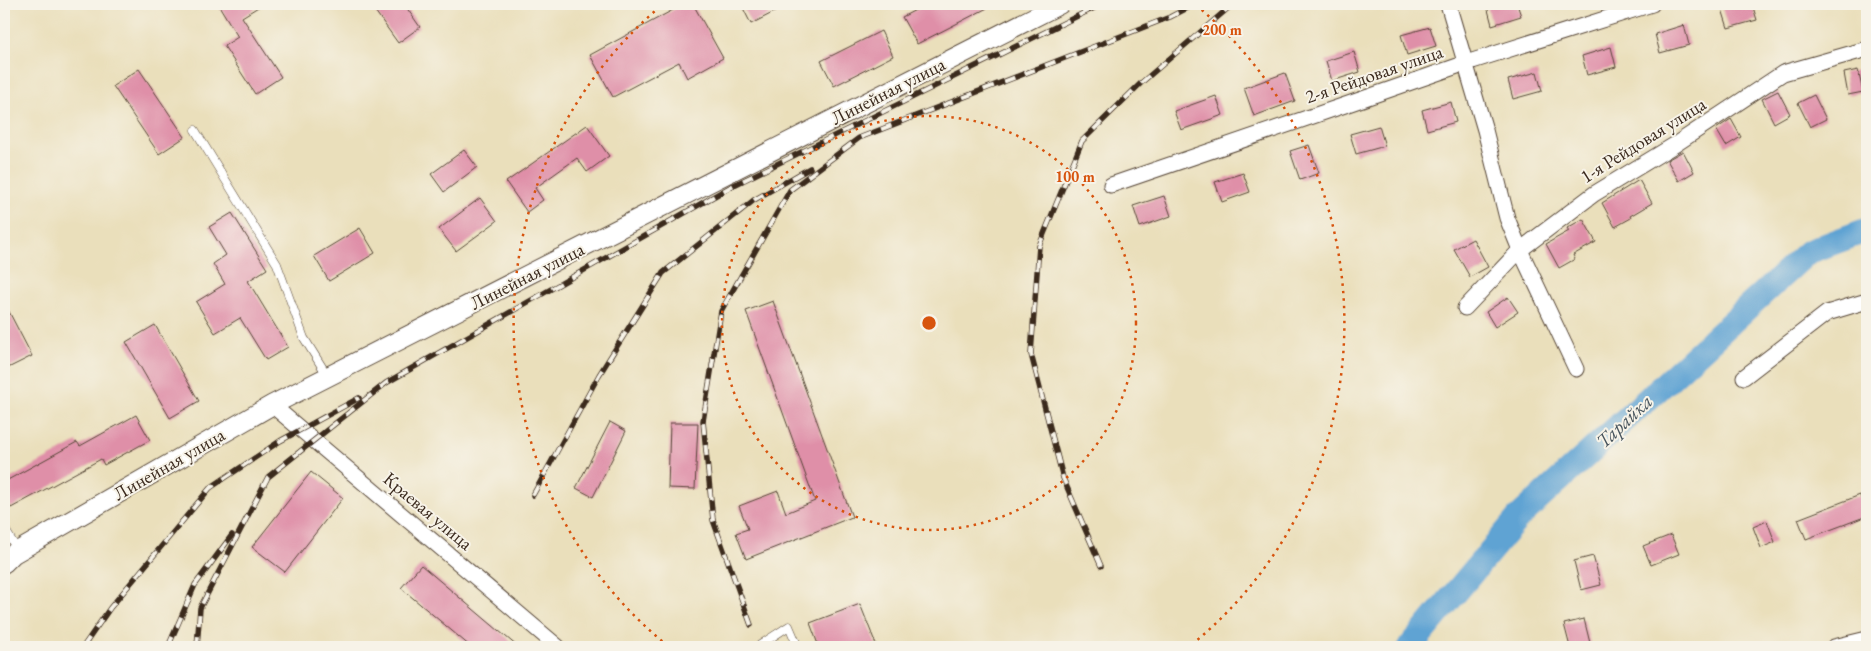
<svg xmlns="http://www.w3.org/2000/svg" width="1871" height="651" font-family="'EB Garamond',serif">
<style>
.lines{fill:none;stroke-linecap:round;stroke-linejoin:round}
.river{stroke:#5ea3d3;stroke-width:25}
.building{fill:#df8fa8}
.service-casing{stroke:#554536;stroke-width:9}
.minor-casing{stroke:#554536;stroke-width:17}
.tertiary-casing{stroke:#554536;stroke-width:21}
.service{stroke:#fff;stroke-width:8}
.minor{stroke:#fff;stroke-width:15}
.tertiary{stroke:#fff;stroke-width:19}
.rail-casing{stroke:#3b2a1e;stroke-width:5.5}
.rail{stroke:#f7f3e8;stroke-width:4;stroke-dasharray:11;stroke-linecap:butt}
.ring{fill:none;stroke:#d7540e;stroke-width:2.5;stroke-dasharray:2.5 5}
.labels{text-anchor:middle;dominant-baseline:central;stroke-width:4;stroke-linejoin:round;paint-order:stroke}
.street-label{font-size:19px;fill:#3b2a1e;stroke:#f7f3e8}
.water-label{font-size:20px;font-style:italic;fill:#47545d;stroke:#f7f3e8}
.centre{fill:#d7540e;stroke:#f7f3e8;stroke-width:2.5}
.ring-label{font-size:15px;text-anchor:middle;font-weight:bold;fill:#d7540e;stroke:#f7f3e8;stroke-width:4;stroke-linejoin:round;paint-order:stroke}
</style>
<rect width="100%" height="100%" fill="#f7f3e8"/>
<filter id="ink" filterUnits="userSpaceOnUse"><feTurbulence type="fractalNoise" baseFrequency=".02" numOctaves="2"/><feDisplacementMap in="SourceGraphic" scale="10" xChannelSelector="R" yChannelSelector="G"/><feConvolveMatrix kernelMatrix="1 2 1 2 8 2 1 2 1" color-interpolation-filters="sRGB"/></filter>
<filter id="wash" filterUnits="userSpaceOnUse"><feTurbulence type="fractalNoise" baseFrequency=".0096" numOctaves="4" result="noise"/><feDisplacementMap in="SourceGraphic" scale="20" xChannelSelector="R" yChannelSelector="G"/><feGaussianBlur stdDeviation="1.12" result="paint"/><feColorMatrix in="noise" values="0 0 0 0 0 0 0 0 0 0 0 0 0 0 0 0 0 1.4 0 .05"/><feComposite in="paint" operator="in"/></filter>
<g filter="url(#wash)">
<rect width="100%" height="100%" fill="#eadfbb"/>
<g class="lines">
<path class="river" d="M1410 647 1518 518 1808 252 1867 230"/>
</g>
<g id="blocks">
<g class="building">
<path d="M218 4H263L242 17 281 77 255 94 224 46 238 37Z"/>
<path d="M370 4H404L420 27 398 43Z"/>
<path d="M684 4H693L723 58 687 78 679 62 613 97 590 55Z"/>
<path d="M741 4H790L751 24Z"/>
<path d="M927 4H995L917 44 902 17Z"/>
<path d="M1493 4H1517L1521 16 1492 25 1487 6Z"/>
<path d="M1739 4H1752L1757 20 1728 28 1722 9Z"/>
<path d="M1684 25 1689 45 1660 53 1655 34Z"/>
<path d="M1430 27 1436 46 1407 55 1401 35Z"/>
<path d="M881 31 893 56 834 86 821 61Z"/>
<path d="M1611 47 1616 67 1587 75 1582 56Z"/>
<path d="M1354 52 1360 72 1332 81 1326 61Z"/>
<path d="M139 69 185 137 159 154 113 86Z"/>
<path d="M1858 70 1863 92 1848 95 1844 73Z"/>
<path d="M1537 72 1542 91 1513 99 1508 80Z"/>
<path d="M1285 73 1295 101 1254 116 1244 88Z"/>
<path d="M1778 91 1790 114 1774 123 1762 99Z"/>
<path d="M1814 95 1826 119 1810 127 1798 103Z"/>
<path d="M1216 96 1223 115 1181 130 1174 111Z"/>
<path d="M1451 102 1456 122 1427 130 1422 110Z"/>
<path d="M1731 119 1741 137 1726 146 1716 129Z"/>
<path d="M587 125 609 156 587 172 577 158 535 188 543 200 527 212 506 182Z"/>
<path d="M1379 126 1385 146 1356 154 1350 134Z"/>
<path d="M1309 145 1319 173 1300 180 1290 151Z"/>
<path d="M464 150 477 167 444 192 431 174Z"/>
<path d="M1683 151 1694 172 1679 181 1667 160Z"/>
<path d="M1243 173 1250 192 1222 202 1215 182Z"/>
<path d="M1639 180 1652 203 1630 216 1631 218 1615 227 1602 203Z"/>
<path d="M1164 196 1171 216 1140 227 1133 206Z"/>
<path d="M480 198 497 221 456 251 439 229Z"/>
<path d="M232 213 267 269 248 281 288 347 266 360 240 318 215 333 196 302 225 284 213 264 226 255 209 227Z"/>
<path d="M1583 219 1596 242 1573 255 1575 259 1559 268 1546 244 1569 231 1567 228Z"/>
<path d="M360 228 375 253 329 281 314 256Z"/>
<path d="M1473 239 1488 267 1470 277 1454 249Z"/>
<path d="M1508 297 1518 312 1495 327 1486 312Z"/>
<path d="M773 301 852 517 746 559 736 533 748 529 739 506 778 491 786 513 815 501 746 311Z"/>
<path d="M4 302 32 356 4 370Z"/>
<path d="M155 325 199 401 170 418 126 342Z"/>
<path d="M136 415 150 440 104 465 101 459 11 508 4 496V482L77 442 80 446Z"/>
<path d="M610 422 626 431 593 497 576 488Z"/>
<path d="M670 423H698L695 489 668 488Z"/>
<path d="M311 472 343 498 285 572 252 547Z"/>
<path d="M1860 495 1867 516 1806 539 1798 519Z"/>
<path d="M1767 521 1775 542 1761 548 1753 527Z"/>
<path d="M1671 535 1679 554 1651 565 1643 546Z"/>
<path d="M1593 556 1601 585 1581 590 1574 561Z"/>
<path d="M421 565 518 647H471L401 588Z"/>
<path d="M860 604 877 647H819L810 623Z"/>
<path d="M1584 619 1591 647H1570L1564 624Z"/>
</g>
</g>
</g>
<g filter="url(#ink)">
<use href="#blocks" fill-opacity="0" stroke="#554536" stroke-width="1"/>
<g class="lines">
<g class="service-casing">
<g id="service">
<path d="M195 130 277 264 304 338 327 375"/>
<path d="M4 528 18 551"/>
<path d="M757 647 789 626 798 647"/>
</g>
</g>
<g class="minor-casing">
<g id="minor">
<path d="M1448 4 1485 130 1507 218 1520 250 1576 369"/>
<path d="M1111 185 1348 104 1466 63 1652 4"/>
<path d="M1465 308 1520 250 1594 194 1676 144 1783 73 1867 49"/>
<path d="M1744 377 1827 313 1867 301"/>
<path d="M272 405 558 647"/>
<path d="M1834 647 1867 639"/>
</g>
</g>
<g class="tertiary-casing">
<path id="tertiary" d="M4 563 13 554 272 405 1060 4"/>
</g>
<use href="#service" class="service"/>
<use href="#minor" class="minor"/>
<use href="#tertiary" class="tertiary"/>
<g class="rail-casing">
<g id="rail">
<path d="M533 495 599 375 663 273 754 200 810 168"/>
<path d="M1101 566 1063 478 1031 354 1039 246 1082 141 1141 83 1233 4"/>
<path d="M751 625 713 520 703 421 721 311 790 190 859 138 1170 17 1195 4"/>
<path d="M83 647 110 608 210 488 280 441 359 398"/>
<path d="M168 647 195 585 232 535"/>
<path d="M197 647 200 608 268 477 386 383 732 186 1102 4"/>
</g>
</g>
<use href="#rail" class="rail"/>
</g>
</g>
<g class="ring">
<circle cx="929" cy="323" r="207"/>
<path d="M668 646A415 415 0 0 1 662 5M1196 5A415 415 0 0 1 1190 646"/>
</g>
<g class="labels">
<g class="street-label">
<text transform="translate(1374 74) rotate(-19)">2-я Рейдовая улица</text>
<text transform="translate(888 91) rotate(-27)">Линейная улица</text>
<text transform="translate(1643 140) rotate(-32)">1-я Рейдовая улица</text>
<text transform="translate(527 276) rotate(-27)">Линейная улица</text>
<text transform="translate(169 464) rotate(-30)">Линейная улица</text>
<text transform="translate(428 511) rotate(40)">Краевая улица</text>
</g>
<g class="water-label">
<text transform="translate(1624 421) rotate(-43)">Тарайка</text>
</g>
</g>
<circle cx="929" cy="323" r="8" class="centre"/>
<g class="ring-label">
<text x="1222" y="35">200 m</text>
<text x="1075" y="182">100 m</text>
</g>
<rect width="1871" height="651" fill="none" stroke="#f7f3e8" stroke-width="20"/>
</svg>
